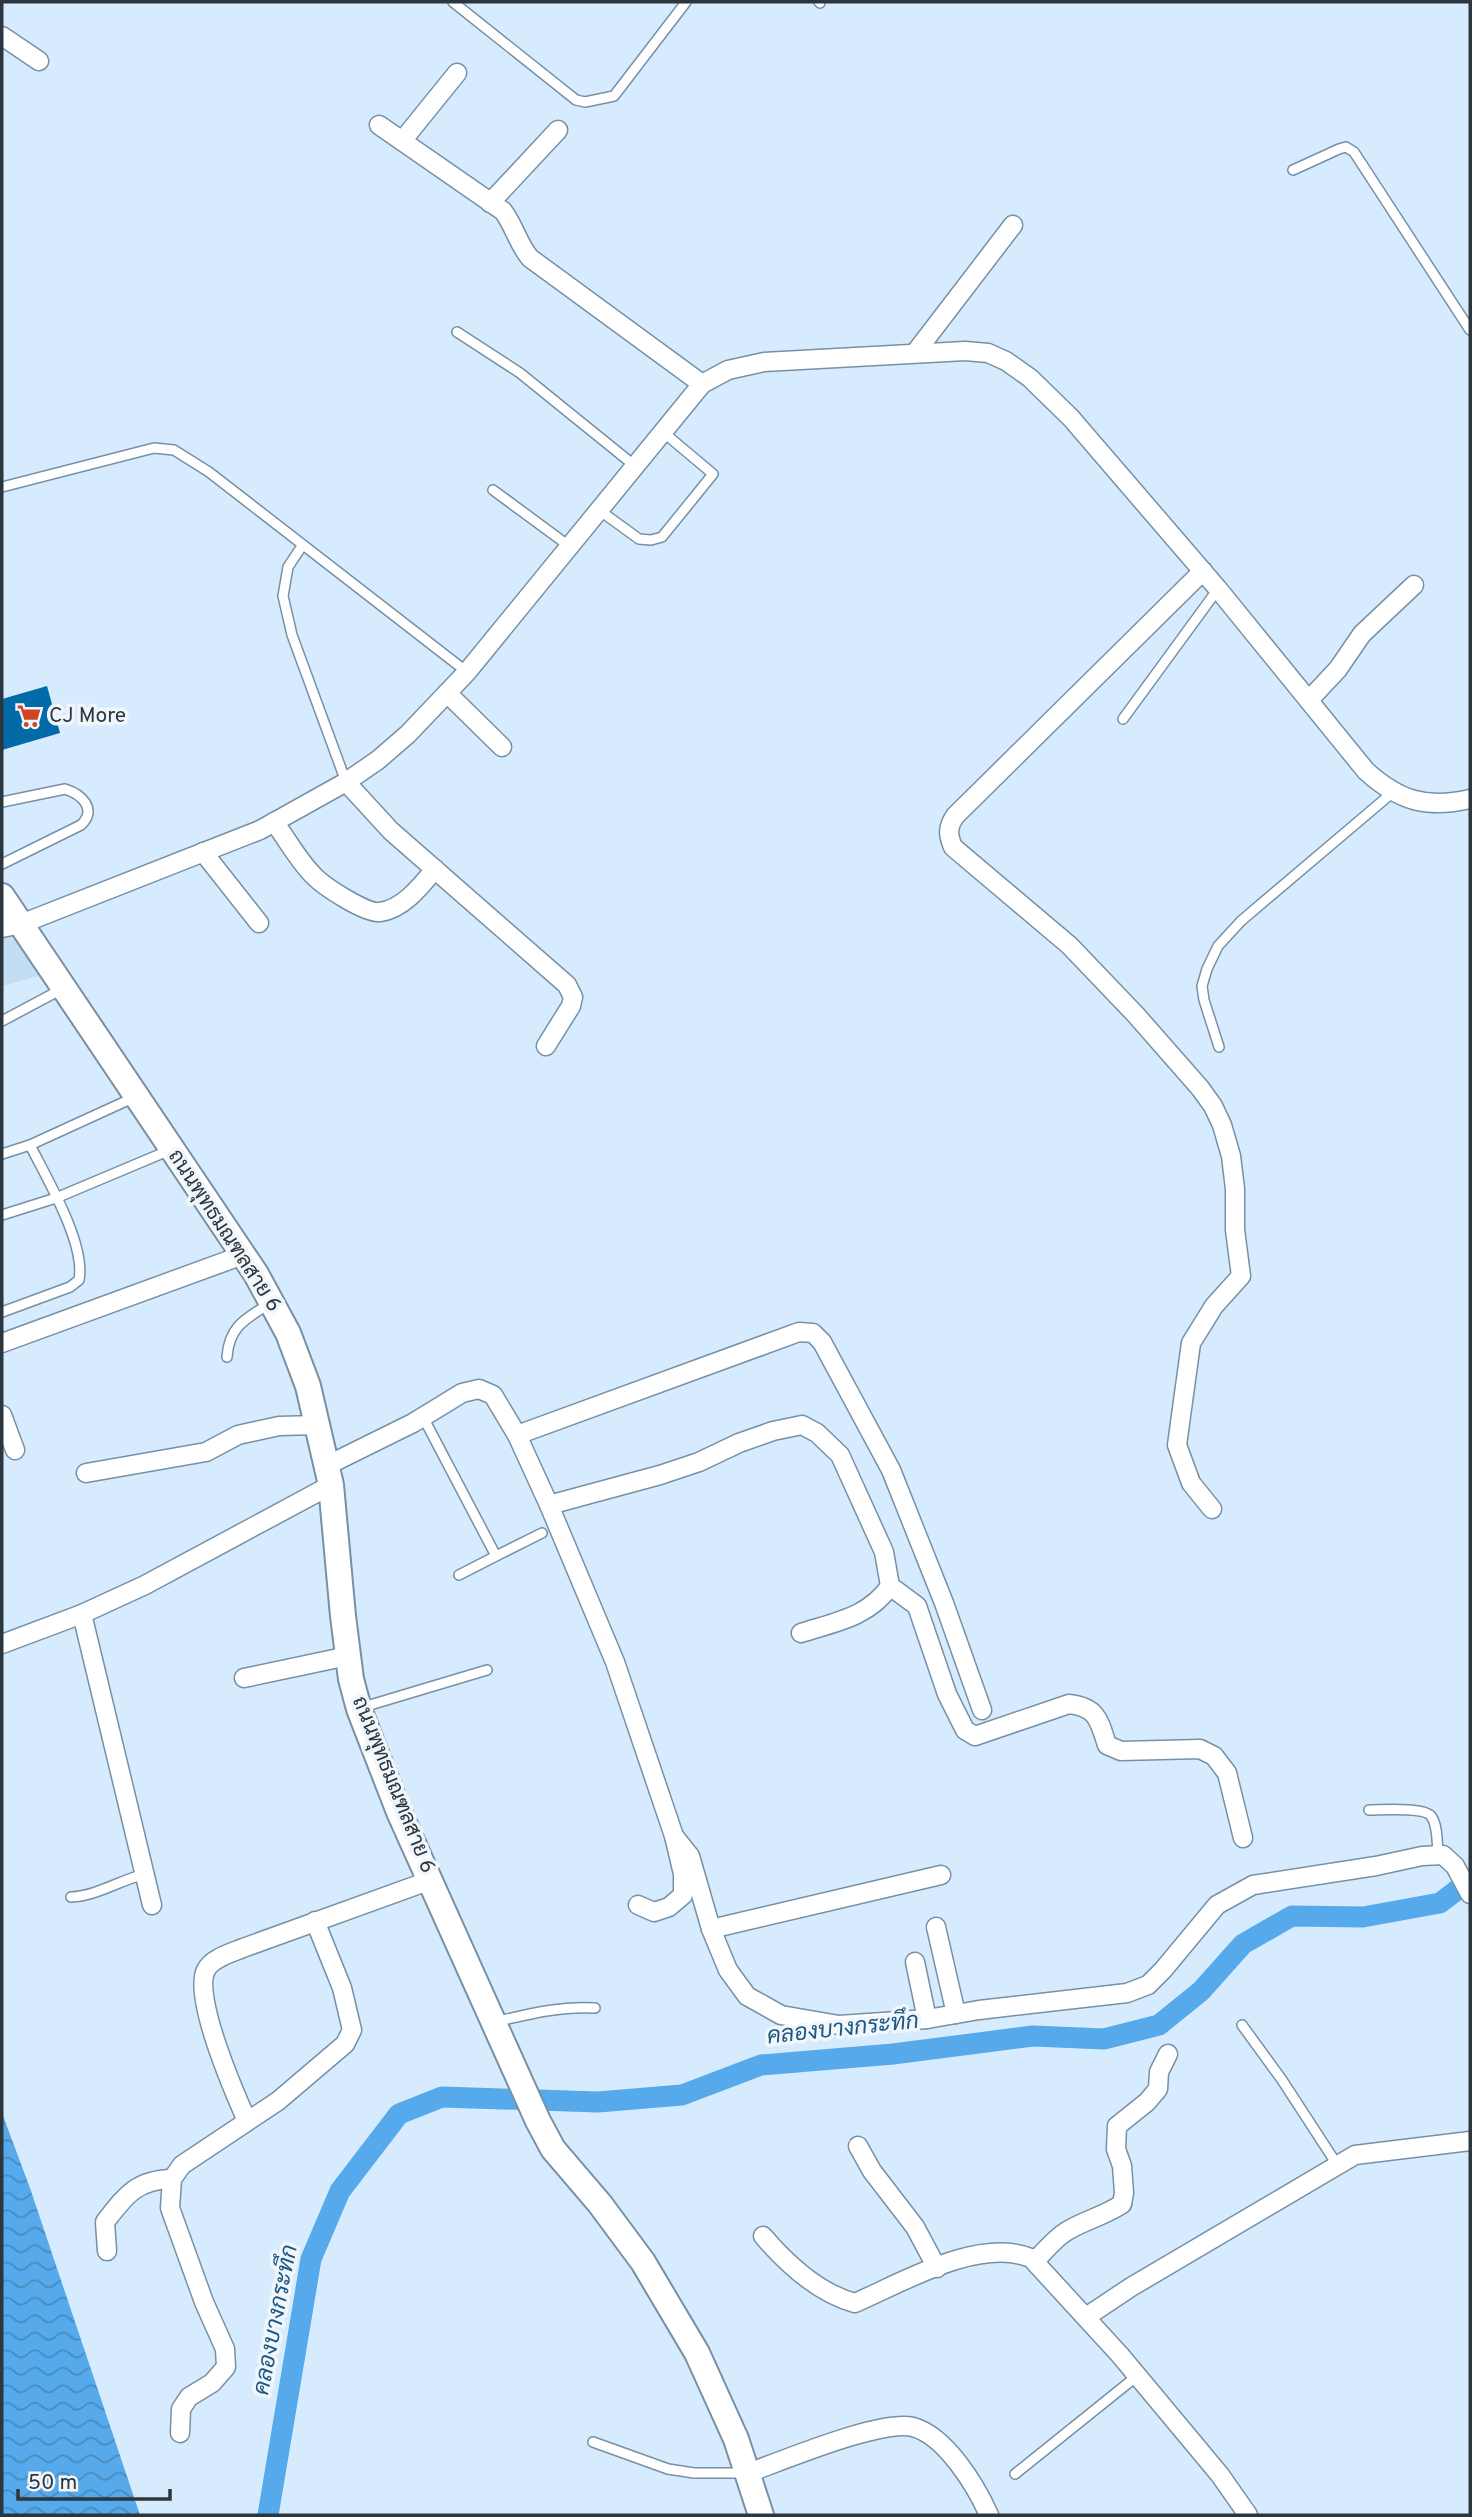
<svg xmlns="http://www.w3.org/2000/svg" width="1472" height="2517" font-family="Overpass,Sarabun,sans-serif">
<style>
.built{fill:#c3ddf3}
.water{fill:url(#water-waves)}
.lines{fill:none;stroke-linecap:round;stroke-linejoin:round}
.canal{stroke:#56aaeb;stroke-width:21}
.building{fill:#026ba7}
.lane-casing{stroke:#7790a5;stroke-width:12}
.street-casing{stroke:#7790a5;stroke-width:21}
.secondary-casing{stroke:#7790a5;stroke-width:28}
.lane{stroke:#fff;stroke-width:9}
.street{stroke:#fff;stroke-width:18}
.secondary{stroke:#fff;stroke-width:24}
.labels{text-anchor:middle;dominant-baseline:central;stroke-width:7;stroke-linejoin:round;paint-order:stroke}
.poi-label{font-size:21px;fill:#2b363f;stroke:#f1f6fb;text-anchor:start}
.street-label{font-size:21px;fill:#2b363f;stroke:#f1f6fb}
.water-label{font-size:23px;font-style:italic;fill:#1c5883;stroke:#f1f6fb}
</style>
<defs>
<pattern id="water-waves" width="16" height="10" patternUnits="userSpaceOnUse" patternTransform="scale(1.75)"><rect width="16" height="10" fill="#56aaeb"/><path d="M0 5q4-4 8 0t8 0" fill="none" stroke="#478bc0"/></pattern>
</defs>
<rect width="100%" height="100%" fill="#d6ecfe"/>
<path class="built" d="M2 921 39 976 2 986Z"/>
<path class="water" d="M2 2113 30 2188 140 2515H2Z"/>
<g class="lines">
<path class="canal" d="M268 2515 311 2259 340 2191 399 2114 442 2097 598 2102 682 2095 761 2065 893 2054 1033 2036 1104 2039 1159 2025 1201 1991 1243 1944 1292 1916 1363 1917 1440 1903 1470 1880"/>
</g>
<path class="building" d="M47 686 60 733 2 750V699Z"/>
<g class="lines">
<g class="lane-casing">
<g id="lane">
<path d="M453 2 576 100 585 102 614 96 686 2"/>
<path d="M819 2 820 3"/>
<path d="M1293 170 1339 149 1346 147 1354 152 1470 330"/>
<path d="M457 332 520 373 635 466"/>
<path d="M2 487 154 448 174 450 209 472 467 672"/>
<path d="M493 490 569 546"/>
<path d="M599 510 639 539 651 540 662 537 713 474 663 432"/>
<path d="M302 546 288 567 283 596 292 635 346 782"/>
<path d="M1123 719 1218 589"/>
<path d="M2 802 65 789C81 794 98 809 81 825L2 864"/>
<path d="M2 1021 62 989"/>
<path d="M1219 1047 1204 1000 1202 986 1207 969 1218 946 1241 921 1392 793"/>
<path d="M2 1154 30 1145"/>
<path d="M2 1215 56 1198 170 1150"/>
<path d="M2 1312 70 1287 79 1280C86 1244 47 1179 30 1145L135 1097"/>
<path d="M227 1357C229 1327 245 1319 269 1304"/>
<path d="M423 1417 496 1556 542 1533"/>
<path d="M459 1575 496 1556"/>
<path d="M360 1708 487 1670"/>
<path d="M1369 1810C1382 1810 1424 1807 1431 1816 1438 1825 1437 1843 1438 1855"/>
<path d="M71 1897C97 1896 120 1880 145 1874"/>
<path d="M495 2022C529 2014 560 2006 595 2008"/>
<path d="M1242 2025 1282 2080 1338 2166"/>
<path d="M593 2442 668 2469 694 2473H743"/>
<path d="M1015 2474 1137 2376"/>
</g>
</g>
<g class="street-casing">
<g id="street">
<path d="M2 36 39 61"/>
<path d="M379 125 503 211C514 225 518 244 530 258L702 384"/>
<path d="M402 141 457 73"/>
<path d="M490 203 558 130"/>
<path d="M915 353 1013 225"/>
<path d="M1203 571 955 816C947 828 948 835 953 847L1069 945 1136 1015 1200 1088 1213 1106 1222 1125 1231 1156 1235 1189V1230L1241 1276 1214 1306 1191 1343 1177 1445 1191 1483 1212 1509"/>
<path d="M447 693 502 747"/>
<path d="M1309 700 1338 669 1362 634 1414 585"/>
<path d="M346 782 391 831 567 985 573 997 571 1006 546 1046"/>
<path d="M274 822C287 839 298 860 313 875 323 886 366 914 380 912 403 909 421 886 435 869"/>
<path d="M203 852 259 923"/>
<path d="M2 928 21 924 260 830 346 782 378 760 408 734 467 672 702 384 728 370 764 362 965 351 988 353 1006 361 1030 378 1071 418 1218 589 1366 771C1399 801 1427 809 1470 799"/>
<path d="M2 1343 243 1255"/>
<path d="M2 1415 15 1450"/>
<path d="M517 1435 799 1332 813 1333 822 1342 891 1470 944 1603 982 1710"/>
<path d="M326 1466 413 1423 462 1393 479 1389 493 1395 517 1435 549 1505 615 1662 674 1836 683 1874V1895L669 1907 654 1912 638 1905"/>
<path d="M86 1473 206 1452 238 1435 279 1426 317 1425"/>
<path d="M549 1505 660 1475 699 1462 739 1443 773 1431 802 1425 817 1433 840 1455 884 1552 890 1586C869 1617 835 1622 801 1633"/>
<path d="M890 1586 917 1606 947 1694 965 1730 975 1736 1069 1704C1097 1707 1099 1720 1107 1745L1121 1751 1200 1749 1214 1756 1227 1773 1243 1838"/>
<path d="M82 1614 152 1905"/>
<path d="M2 1644 82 1614 145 1585 331 1485"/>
<path d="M244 1678 348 1656"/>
<path d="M674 1836 690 1856 711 1929 728 1970 747 1996 781 2015 839 2025 927 2019 979 2010 1127 1993 1148 1985 1163 1970 1217 1905 1253 1885 1376 1866 1422 1856 1443 1855 1455 1866 1470 1894"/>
<path d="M936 1927 956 2014"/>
<path d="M711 1929 941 1875"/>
<path d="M915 1962 927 2019"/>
<path d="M247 2121C235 2094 192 1996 206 1970 212 1958 231 1953 243 1948L431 1880"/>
<path d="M858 2146 872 2171 915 2227 937 2268"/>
<path d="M763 2236C787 2264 818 2293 855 2303 903 2282 979 2237 1031 2258L1120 2355 1220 2475 1248 2515"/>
<path d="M107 2251 105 2222C126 2195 136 2180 172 2179"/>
<path d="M1035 2261C1045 2251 1055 2238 1067 2231 1085 2220 1104 2216 1122 2204L1124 2193 1122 2166 1116 2149 1117 2126 1147 2102 1158 2089 1159 2072 1168 2054"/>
<path d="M1086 2317 1131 2287 1355 2155 1470 2141"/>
<path d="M180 2433 181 2409 189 2397 212 2383 226 2367 225 2349 204 2302 170 2208 172 2179 182 2165 278 2101 345 2044 352 2030 342 1988 315 1921"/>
<path d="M748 2473C782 2461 881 2419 913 2427 946 2436 976 2486 989 2515"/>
</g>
</g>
<g class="secondary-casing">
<path id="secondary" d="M2 896 256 1274 288 1333 308 1386 331 1485 343 1616 351 1679 359 1709 399 1812 538 2121 553 2149 600 2204 643 2262 697 2353 736 2439 761 2515"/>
</g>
<use href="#lane" class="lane"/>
<use href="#street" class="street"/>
<use href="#secondary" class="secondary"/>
</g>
<defs>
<g id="supermarket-bare" transform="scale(1.89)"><path d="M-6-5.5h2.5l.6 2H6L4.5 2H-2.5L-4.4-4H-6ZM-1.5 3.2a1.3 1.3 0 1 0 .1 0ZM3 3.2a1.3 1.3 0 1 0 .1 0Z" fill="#cf4525" stroke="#f1f6fb" stroke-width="2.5" paint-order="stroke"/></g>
</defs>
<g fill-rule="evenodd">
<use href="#supermarket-bare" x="29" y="716"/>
</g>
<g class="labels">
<g class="poi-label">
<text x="49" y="716">CJ More</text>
</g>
<g class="street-label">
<text transform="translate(224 1231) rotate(57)">ถนนพุทธมณฑลสาย 6</text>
<text transform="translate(393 1785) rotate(68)">ถนนพุทธมณฑลสาย 6</text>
</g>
<g class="water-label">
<text transform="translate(843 2030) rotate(-6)">คลองบางกระทึก</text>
<text transform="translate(277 2320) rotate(-79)">คลองบางกระทึก</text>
</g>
</g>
<rect width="1472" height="2517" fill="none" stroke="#2b363f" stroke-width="7"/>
<path d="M18 2489v10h152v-10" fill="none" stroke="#2b363f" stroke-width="3.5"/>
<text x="28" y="2489" font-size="21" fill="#2b363f" stroke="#f1f6fb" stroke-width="5" paint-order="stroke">50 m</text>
</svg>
